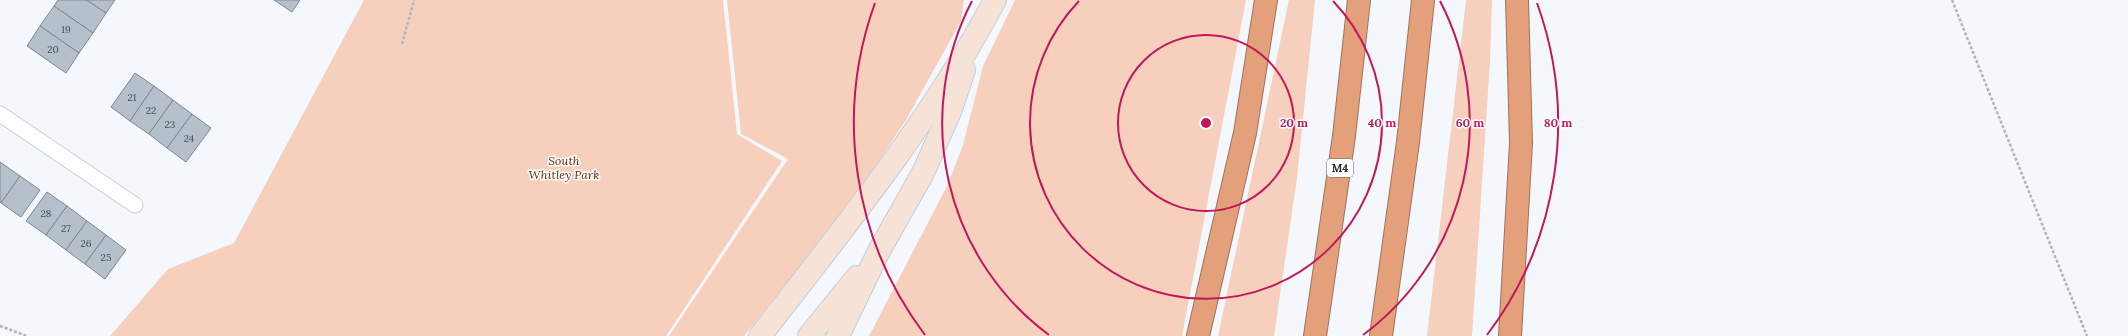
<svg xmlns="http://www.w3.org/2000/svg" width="2128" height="336" font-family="Lora,serif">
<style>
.green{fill:#f6d0bd}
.building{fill:#b6c0cb;stroke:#7e8791}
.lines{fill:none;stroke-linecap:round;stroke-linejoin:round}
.lane-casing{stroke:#c4ced9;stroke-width:17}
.secondary-casing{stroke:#c4ced9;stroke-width:24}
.highway-casing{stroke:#9f735d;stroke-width:24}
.path{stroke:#b1b5ba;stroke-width:2.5;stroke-dasharray:3 2;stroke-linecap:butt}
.lane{stroke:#fff;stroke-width:15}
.secondary{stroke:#f7e2d7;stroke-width:22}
.highway{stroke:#e49f7b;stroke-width:22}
.ring{fill:none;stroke:#c2185b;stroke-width:2}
.labels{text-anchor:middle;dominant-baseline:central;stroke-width:3;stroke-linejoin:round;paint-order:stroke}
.number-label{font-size:10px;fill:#444a4f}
.shield{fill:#fff;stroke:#626467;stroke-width:1}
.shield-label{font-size:11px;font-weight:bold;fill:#1e2226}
.park-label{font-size:12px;font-style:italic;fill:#602903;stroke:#fff}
.centre{fill:#c2185b;stroke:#fff;stroke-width:2}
.ring-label{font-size:12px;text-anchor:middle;font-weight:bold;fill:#c2185b;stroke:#fff;stroke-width:3;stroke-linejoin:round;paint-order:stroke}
</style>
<rect width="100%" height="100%" fill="#f4f8fd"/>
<g class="green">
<path d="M364 0H723L737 134 782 161 666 336H110L168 269 234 243Z"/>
<path d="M727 0H964L961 21 906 120 852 202 744 336H669L788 159 741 134Z"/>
<path d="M1015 0H1246L1182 336H869L948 184 963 145 983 66Z"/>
<path d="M1289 0H1315L1297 178 1274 336H1218Z"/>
<path d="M1466 0H1492L1490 61 1472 336H1427Z"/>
</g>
<g class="building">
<path d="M58 0H87L106 13 93 33 54 6Z"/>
<path d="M87 0H115L106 13Z"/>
<path d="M274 0H300L292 12Z"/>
<path d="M54 6 93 33 79 53 40 26Z"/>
<path d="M40 26 79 53 66 73 27 46Z"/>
<path d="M135 73 154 86 130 121 111 107Z"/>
<path d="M154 86 173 100 149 134 130 121Z"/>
<path d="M173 100 192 114 167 148 149 134Z"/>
<path d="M192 114 211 128 186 162 167 148Z"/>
<path d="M0 162 20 176 1 203 0 202Z"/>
<path d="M20 176 40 190 21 217 1 203Z"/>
<path d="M47 192 67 206 46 235 26 221Z"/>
<path d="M67 206 87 221 66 250 46 235Z"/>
<path d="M87 221 106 235 85 264 66 250Z"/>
<path d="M106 235 126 250 105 279 85 264Z"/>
</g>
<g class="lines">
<g class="lane-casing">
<path id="lane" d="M0 114 135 205"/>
</g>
<g class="secondary-casing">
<g id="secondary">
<path d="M760 336C844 228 931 121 995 0"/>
<path d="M809 336 857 277"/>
<path d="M838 336 879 251 923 173 950 112 964 70"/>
</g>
</g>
<g class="highway-casing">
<g id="highway">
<path d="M1198 336 1245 133 1266 0"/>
<path d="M1315 336 1344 136 1359 0"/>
<path d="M1381 336 1408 142 1423 0"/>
<path d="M1510 336 1521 143 1517 0"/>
</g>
</g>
<g class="path">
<path d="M1952 0 2087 336"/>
<path d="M402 44 414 0"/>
<path d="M0 326 27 336"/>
</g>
<use href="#lane" class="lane"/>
<use href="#secondary" class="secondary"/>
<use href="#highway" class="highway"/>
</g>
<g class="ring">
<circle cx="1206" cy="123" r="88"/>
<path d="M1333 1A176 176 0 1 1 1079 1"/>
<path d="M1049 335A264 264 0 0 1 972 1M1440 1A264 264 0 0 1 1363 335"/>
<path d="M925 335A352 352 0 0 1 875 3M1537 3A352 352 0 0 1 1487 335"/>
</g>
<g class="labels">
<g class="number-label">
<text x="66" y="29">19</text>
<text x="53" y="49">20</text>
<text x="132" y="97">21</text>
<text x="151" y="110">22</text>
<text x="170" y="124">23</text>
<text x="189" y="138">24</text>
<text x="46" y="213">28</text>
<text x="66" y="228">27</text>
<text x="86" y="243">26</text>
<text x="106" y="257">25</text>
</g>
<rect class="shield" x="1327" y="159" width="26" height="18" rx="3"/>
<g class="shield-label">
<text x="1340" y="168">M4</text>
</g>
<g class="park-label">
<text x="564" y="160">South<tspan x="564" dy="14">Whitley Park</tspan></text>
</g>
</g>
<circle cx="1206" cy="123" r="6" class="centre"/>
<g class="ring-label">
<text x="1294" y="127">20 m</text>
<text x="1382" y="127">40 m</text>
<text x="1470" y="127">60 m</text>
<text x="1558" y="127">80 m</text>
</g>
</svg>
